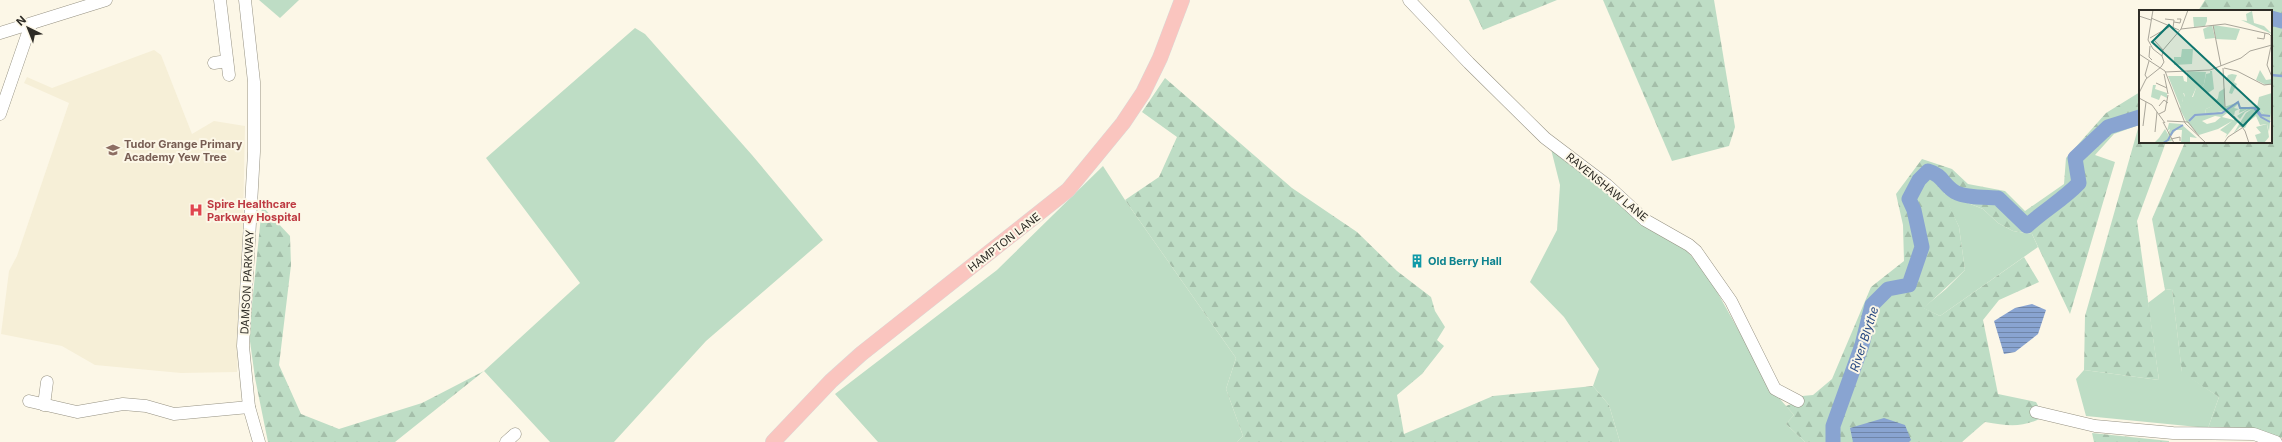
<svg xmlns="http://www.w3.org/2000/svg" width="2282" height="442" font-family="Inter,sans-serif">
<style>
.built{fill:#f6efd7}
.green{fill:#beddc5}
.forest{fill:url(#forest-firs)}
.water{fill:url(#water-rules)}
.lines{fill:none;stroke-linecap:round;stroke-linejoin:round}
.stream{stroke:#89a4d1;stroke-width:2.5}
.river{stroke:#89a4d1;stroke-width:15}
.minor-casing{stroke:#969283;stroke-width:13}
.major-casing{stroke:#d9d9d8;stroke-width:16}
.minor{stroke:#fff;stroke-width:12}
.major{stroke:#fac5bf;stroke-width:15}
.labels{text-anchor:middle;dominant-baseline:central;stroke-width:4;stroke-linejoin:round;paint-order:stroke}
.education-label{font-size:11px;font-weight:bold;fill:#785e54;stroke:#fcf7e7;text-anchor:start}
.street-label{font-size:11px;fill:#2e2c26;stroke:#fcf7e7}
.health-label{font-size:11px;font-weight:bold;fill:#be3a42;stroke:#fcf7e7;text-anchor:start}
.culture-label{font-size:11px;font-weight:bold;fill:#0d838f;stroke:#fcf7e7;text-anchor:start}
.water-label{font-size:12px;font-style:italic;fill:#2a4b84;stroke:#fcf7e7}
.inset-river{fill:none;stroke:#89a4d1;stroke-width:2}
.inset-road{fill:none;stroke:#aaa69a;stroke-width:1}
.view{fill:#0f766e;fill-opacity:0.15;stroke:#0f766e;stroke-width:2}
.inset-edge{fill:none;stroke:#2e2c26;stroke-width:2}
</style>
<defs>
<pattern id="forest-firs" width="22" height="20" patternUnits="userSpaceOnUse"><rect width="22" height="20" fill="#beddc5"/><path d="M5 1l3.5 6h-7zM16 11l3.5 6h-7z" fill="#a4bea9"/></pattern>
<pattern id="water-rules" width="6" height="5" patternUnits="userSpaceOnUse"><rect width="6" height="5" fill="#89a4d1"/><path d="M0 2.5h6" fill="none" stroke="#7086a9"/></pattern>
</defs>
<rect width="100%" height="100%" fill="#fcf7e7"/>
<path class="built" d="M154 50 161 55 192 134 214 121 245 126 242 271 237 372 181 373 95 365 62 346 1 334 9 271 17 256 69 103 24 83 27 77 52 88Z"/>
<g class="green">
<path d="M259 0H299L280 18Z"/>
<path d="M635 28 645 34 752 155 823 240 706 341 614 442H550L484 371 580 283 486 158Z"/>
<path d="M1550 145 1685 249 1706 272 1772 390 1794 415 1786 424 1805 442H1620L1609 405 1593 386 1599 369 1564 317 1530 282 1557 230 1560 185Z"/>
<path d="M1103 166 1125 200 1236 358 1226 389 1243 436 1237 442H878L835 394 997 270Z"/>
<path d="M1943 193 1983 209 1998 223 2013 231 2032 234 2038 247 1940 316 1923 308 1946 289 1965 270 1959 227Z"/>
<path d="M2172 289 2182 372 2219 397 2208 428 2086 416 2076 379 2084 370 2159 380 2148 303 2165 290Z"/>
</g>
<g class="forest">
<path d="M1469 0H1557L1483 30Z"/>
<path d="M1603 0H1714L1735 127 1729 146 1672 161Z"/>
<path d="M2205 0H2282V438L2253 428H2208L2219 397 2182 373 2172 289 2165 290 2152 219 2185 142H2271V11H2198Z"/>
<path d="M1165 78 1292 188 1357 232 1397 271 1431 297 1435 311 1445 327 1437 340 1444 346 1422 374 1397 395 1404 434 1493 396 1593 386 1609 405 1620 442H1237L1243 436 1226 389 1236 358 1125 200 1159 177 1177 137 1142 112Z"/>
<path d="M2140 92V142H2166L2137 221 2159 380 2084 370 2085 316 2139 125 2114 134 2095 155 2115 162 2070 314 2032 234 2013 231 1998 223 1983 209 1944 193 1959 227 1965 270 1924 308 1940 316 2024 257 2039 282 1999 300 1983 320 1998 394 2036 402 2044 417C2022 428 2009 426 1985 422L1962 442H1805L1786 424 1794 415 1786 406 1796 402 1802 396 1813 395 1832 379 1871 287 1904 261 1903 225 1896 194 1922 159 1952 169 1968 184 2005 191 2025 211 2064 184 2066 158 2106 113Z"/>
<path d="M262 206 290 236 291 265 279 365 301 414 339 429 422 403 484 371 395 442H268L255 378 249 334Z"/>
<path d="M2092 433 2169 441V442H2094Z"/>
</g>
<g class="water">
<path d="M2032 304 2046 310 2038 334 2015 352 2004 354 1994 321 2015 308Z"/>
<path d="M1884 418 1905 425 1911 440 1909 442H1853L1850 428Z"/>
</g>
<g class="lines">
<path class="stream" d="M2271 75 2282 76"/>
<g class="river">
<path d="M2271 18 2282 21"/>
<path d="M1833 442V426L1862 345 1872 305 1888 289 1909 285 1922 247 1914 210 1909 199 1919 180 1928 171C1943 175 1943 185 1955 192 1966 198 1986 197 1998 198L2027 226C2044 210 2063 200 2079 183L2075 158 2108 127 2140 117"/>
</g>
<g class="minor-casing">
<g id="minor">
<path d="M220 0 229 75"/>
<path d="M245 0 254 82V152L243 346 249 407 259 442"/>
<path d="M1409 0 1469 63 1545 138 1607 185 1645 220 1689 245 1696 251 1731 301 1775 389 1798 401"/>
<path d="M0 33 106 0"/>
<path d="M214 63 227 61"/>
<path d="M0 114 31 24"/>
<path d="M29 401 77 412 123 404 146 406 174 414 249 407"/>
<path d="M44 405 47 382"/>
<path d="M2036 412 2095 426 2173 433 2254 434 2276 442"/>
<path d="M506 442 515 434"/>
</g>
</g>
<g class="major-casing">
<path id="major" d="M773 442 831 381 861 354 1068 190 1123 123 1143 93 1160 58 1182 0"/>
</g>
<use href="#minor" class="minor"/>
<use href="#major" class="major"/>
</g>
<defs>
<g id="school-bare" transform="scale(1.08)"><path d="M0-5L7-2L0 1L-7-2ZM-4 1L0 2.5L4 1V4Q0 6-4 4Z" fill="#8d6e63" stroke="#fcf7e7" stroke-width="2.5" paint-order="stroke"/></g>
<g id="hospital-bare" transform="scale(1.08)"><path d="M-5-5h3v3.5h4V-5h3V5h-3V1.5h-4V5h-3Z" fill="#e0444e" stroke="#fcf7e7" stroke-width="2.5" paint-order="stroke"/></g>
<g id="building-bare" transform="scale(1.08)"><path d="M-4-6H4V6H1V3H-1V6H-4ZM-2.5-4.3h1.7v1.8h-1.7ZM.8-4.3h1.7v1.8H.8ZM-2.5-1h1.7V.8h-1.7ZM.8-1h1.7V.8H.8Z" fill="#0f9aa8" stroke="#fcf7e7" stroke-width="2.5" paint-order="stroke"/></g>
</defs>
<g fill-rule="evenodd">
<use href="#school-bare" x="113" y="150"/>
<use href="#hospital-bare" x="196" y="210"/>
<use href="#building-bare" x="1417" y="261"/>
</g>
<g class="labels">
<g class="education-label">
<text x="124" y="144">Tudor Grange Primary<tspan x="124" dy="13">Academy Yew Tree</tspan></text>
</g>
<g class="street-label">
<text transform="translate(1607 187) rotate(39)">RAVENSHAW LANE</text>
<text transform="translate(1004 242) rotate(-38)">HAMPTON LANE</text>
<text transform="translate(247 282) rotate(-87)">DAMSON PARKWAY</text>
</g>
<g class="health-label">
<text x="207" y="204">Spire Healthcare<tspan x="207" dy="13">Parkway Hospital</tspan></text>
</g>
<g class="culture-label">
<text x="1428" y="261">Old Berry Hall</text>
</g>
<g class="water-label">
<text transform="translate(1864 339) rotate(-72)">River Blythe</text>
</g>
</g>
<g transform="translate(2139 10)">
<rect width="133" height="133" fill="#fcf7e7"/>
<path d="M54 7H68V11L66 16 55 17ZM73 15 76 28 66 29 64 19ZM74 15 101 19 97 30 77 29ZM43 39H54L53 54 35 55V47H42ZM48 61 67 62 65 74 63 78H57L53 87H46L45 83 42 85 44 89 42 98 29 66H44L45 71 48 72ZM14 75H17L16 79 28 83V88L22 85 20 90 12 87ZM86 78 85 101 66 104 67 99 73 96 79 88 80 82ZM133 83 132 103H125L118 97 120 87ZM128 114 130 127 125 133H119L116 125 122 123 117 117ZM26 119 33 131 15 133 20 128Z" fill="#beddc5"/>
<path d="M113 1 115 13 125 16 133 24 102 10 108 11 107 4ZM121 60 127 70 133 69V74L127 75 117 70ZM71 61H73L75 79 69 83 78 90 76 95 67 99 66 104 85 101V97L100 92 102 98 117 96 125 103H132L130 122 128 114 121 115 117 106 109 112 106 118 101 117 94 124 107 103 113 99 106 102 101 109 98 106 109 99 100 103 101 99 99 94 95 98 100 99 96 101 95 106 88 103 83 107 95 110 79 119 60 125 47 111 41 99 44 89 40 87 43 81 46 87H54L57 78H63L65 74 67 64 71 63ZM76 106 82 107 76 112 68 114 63 111ZM93 64 98 65 95 72 98 74 93 84 90 83 93 73 87 70 89 65ZM96 109 99 112 86 128 88 124 81 120ZM30 113 42 114 58 128 51 127V133H42L43 120H37L31 127 29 124 31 119 28 121Z" fill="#beddc5" fill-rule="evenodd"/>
<path class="inset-river" d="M115 98 122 107 131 112M50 111 56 105 83 103 99 92 101 98H117L122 105 131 106M24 133 29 130 34 121 44 115"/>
<path class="inset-road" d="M0 6 12 10M12 8 40 20M26 9 35 10 34 18M35 12 41 13 42 9H38M74 15 82 56M42 19 86 14 130 24 132 26V36M11 28 30 17M118 28 125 29 126 23M9 30 14 39 23 46 25 52 22 57M9 30 14 0M16 31 24 40M11 36 10 47 13 50M132 36 128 55 133 67M0 44 26 61 46 113 67 133M23 46 24 40 42 19 49 0M84 58 86 97M85 58 98 61 125 75 133 74M26 62 71 60 102 48 111 41 133 35M25 64 29 84M8 68 6 65 10 51M17 73 28 78M0 83 7 69 22 57M0 88 13 95 26 113M20 96 25 90 29 93M20 104 26 101 29 85M95 106 106 121 110 133M28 111 49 112 60 126M24 112 35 133M4 116 7 92M16 122 18 102M32 129 41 127V131M85 133 89 127 103 118"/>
<path class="view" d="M30 15 120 99 104 116 13 32Z"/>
<rect width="133" height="133" class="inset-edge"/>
</g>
<g transform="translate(28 28) rotate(317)" stroke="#fcf7e7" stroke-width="3" paint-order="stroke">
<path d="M0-3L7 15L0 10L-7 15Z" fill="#2e2c26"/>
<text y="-6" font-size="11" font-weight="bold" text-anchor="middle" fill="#2e2c26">N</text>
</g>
</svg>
